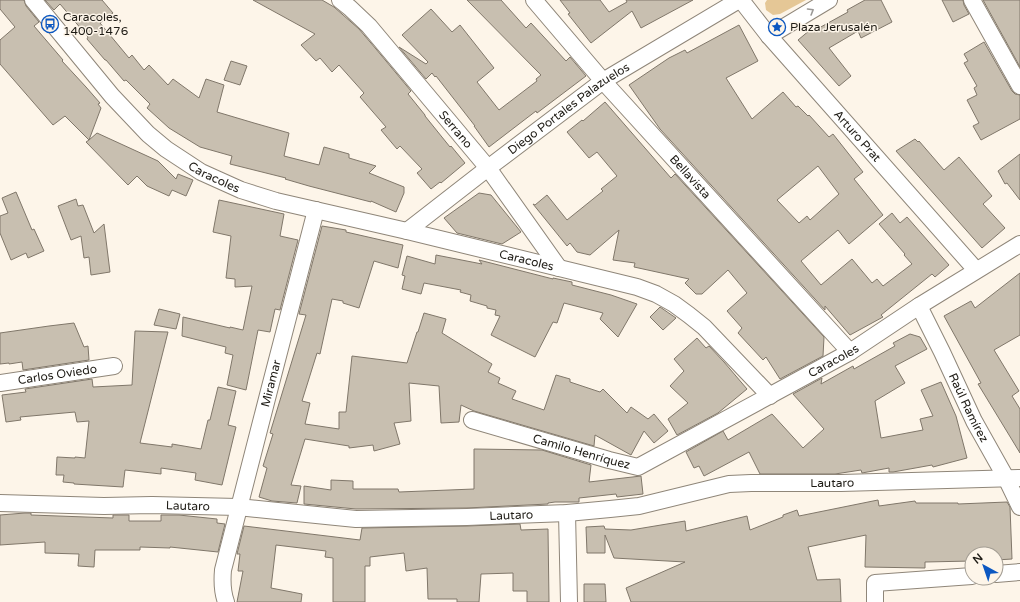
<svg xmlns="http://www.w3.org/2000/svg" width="1020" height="602" font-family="'Varela Round',sans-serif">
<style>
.green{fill:#e5c796}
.building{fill:#c8bfb0;stroke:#80776a;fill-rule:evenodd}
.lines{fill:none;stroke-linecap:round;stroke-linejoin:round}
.street-casing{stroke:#8f8679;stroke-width:18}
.street{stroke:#fff;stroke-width:16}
.oneway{stroke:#9a9896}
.labels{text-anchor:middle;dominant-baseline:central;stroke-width:3;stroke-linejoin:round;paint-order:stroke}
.poi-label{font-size:12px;fill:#1e1b15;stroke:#fdf5e9;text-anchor:start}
.street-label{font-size:12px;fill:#1e1b15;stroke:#fdf5e9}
</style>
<rect width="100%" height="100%" fill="#fdf5e9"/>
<path class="green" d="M767 0H806L780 14 773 15 766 10 765 3Z"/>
<g class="building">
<path d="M0 0H24L26 6 39 22 34 26 63 60 62 61 86 87 100 103 98 104 101 108 89 140 97 133 158 161 176 179 178 174 193 180 186 196 172 190 169 196 147 186 137 176 128 185 86 142 89 140 65 116 53 125 0 64V40L15 27 0 9Z"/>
<path d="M45 0H102L113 13 100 23 129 58 132 55 144 70 149 65 168 85 173 79 199 98 206 79 224 85 217 112 254 123 289 133 284 156 319 165 324 147 349 154V158L376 166 369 173 404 187V193L396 212 371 201V202L309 186 285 179 286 178 230 164 232 156 200 147 169 128 147 108 150 104 126 80 124 81 106 60H105L87 39 88 37 60 4 54 10Z"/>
<path d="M253 0H322L334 7 359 29 376 49 411 91 408 94 425 115V116L450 147 451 146 465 163 441 183 440 182 431 189 417 173 422 169 400 146 397 149 381 130 386 127 360 97 364 93 339 65 332 72 320 58 316 61 301 45 315 34Z"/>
<path d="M467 0H501L526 28 531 23 566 61 570 57 586 76 537 113 536 111 489 147 474 126H475L436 76 435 77 432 73 426 79 399 47 426 64 428 62 402 35 431 9 452 32 460 25 494 68 477 82 499 110 537 81 536 79 541 75Z"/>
<path d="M560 0H600L609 12 627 2 626 0H693L641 28 632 11 591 43 568 14 570 13Z"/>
<path d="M865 0H881L892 22 861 38 858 31 829 48 851 76 839 86 798 40 816 25 819 28 848 12 847 10Z"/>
<path d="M942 0H963L964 5 969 14 953 22Z"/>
<path d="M983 0H1020V67Z"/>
<path d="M739 25 758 61 726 78 752 119 783 92 796 107 798 106 808 116 809 115 829 137 833 134 863 172 854 179 883 215 849 244 838 230 801 261 821 285 852 259 872 283 877 279 883 286 912 264 904 255 905 254 879 224 892 213 900 223 907 217 949 265 935 277 932 274 881 315 883 317 850 335 825 306V310L660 129 629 85 669 58 685 50 687 53ZM818 166 839 194 810 220 807 216 799 223 777 200Z"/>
<path d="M984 42 1012 91 1015 94 1020 95V119L981 140 973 126 979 123 967 100 977 95 974 88 977 86 964 63 968 61 964 54Z"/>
<path d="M231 61 247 66 240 85 224 80Z"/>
<path d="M605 102 671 178 675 174 824 337 823 356 780 379 766 357 763 360 738 333 742 328 727 311 747 293 728 270 702 294H696L685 283 689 279 634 267 635 263 613 260 619 230 590 255 577 252 570 243 567 246 533 204 535 205 547 195 567 220 603 191 601 189 617 176 597 152 589 158 567 132 582 120 583 121Z"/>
<path d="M915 139 918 142 919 141 944 170 959 157 992 196 983 204 1005 228 982 248 896 151Z"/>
<path d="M1020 154V200L1007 183 1005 184 998 171Z"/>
<path d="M16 192 32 230 34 229 44 251 28 258 26 253 11 260 0 233V216L8 213 2 198Z"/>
<path d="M479 193 491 195 521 232 502 244 457 233 444 218Z"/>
<path d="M76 199 78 206 83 205 94 233 104 224 110 272 91 275 89 257 84 258 81 236 71 240 58 206Z"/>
<path d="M219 200 284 214 280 236 298 240 280 310 275 309 270 332 258 330 246 390 227 385 233 355 225 353 226 347 182 336 183 317 230 328V327L243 330 252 286 235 287V279L226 278 231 236 213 232Z"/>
<path d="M322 226 346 230V232L403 245 398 268 374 261 359 308 343 303V301L332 299 320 354 317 353 302 401 310 403 305 424 339 429V412H346L352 356 407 363 417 332H418L424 313 446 319 442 333 492 364 488 372 500 378 498 383 516 391 512 399 544 410 556 375 570 379V382L600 392 603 389 627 413 631 407 648 419 654 414 668 431 654 443 644 431 631 455 595 435 594 446 474 411 461 405 459 422 441 423 439 386 409 383 411 421 394 423 400 444 374 451 373 445 349 448V446L305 439 291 485 301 486 297 503 272 501 259 497 267 468 263 466 273 434 270 433 306 315 299 314Z"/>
<path d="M436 255 482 264 479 260 553 279V278L572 282V285L611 295 637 304 618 337 600 319 603 313 564 303 557 323 553 322 535 357 491 335 500 316 495 315 496 310 487 308V306L470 301 471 295 460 292 461 290 424 283 421 294 402 289 405 276 402 275 407 256 435 264Z"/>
<path d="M1020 273V335L994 350 1019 391 1012 396 1020 409V453L978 384 981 383 944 316 971 301 975 308Z"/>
<path d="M660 307 676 318 663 330 650 317Z"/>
<path d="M159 309 180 314 176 329 154 325Z"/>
<path d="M74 323 84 347 88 346 89 360 23 370 22 362 9 364V363L0 364V333L49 326Z"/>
<path d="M135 331 168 332 140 443 172 447V444L201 449 208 420H210L218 387 236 391 228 425 236 427 222 485 195 480 196 473 161 468V474L125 470 123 487 74 484V483L63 482 64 475H56L57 457 75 458V457L85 458 89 421 77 422 75 412 20 417 21 420 6 422 2 395 26 392 25 389 92 379 93 387 132 385Z"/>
<path d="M910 334 920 337 927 349 895 366 905 383 875 401 881 438 923 430 920 419 933 416 921 390 941 382 956 416 967 458 933 467 932 465 893 472H889V468L862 473 861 470 835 474H760L749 452 704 476 699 466 694 468 686 452 723 431 728 440 772 414 803 448 824 429 793 394 822 378 821 384 853 366 854 369 895 346 893 343Z"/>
<path d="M697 338 706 348 709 346 724 362 747 389 718 413 677 435 668 419 688 403 670 386 684 371 674 359Z"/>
<path d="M474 449 542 450 591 465 589 482 641 476 643 494 617 497 616 494 579 498V502H555L548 503V504L467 508 356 509 304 504V486L331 490V480L353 481V489H398L399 492 474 489Z"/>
<path d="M878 500 879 506 915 501 916 503H958V504L1007 502 1010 507 1012 559 996 560V554H972V561L925 562V568L865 567 866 535 808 547 817 580 840 579 841 602H631L626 588 685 562 614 558 605 535V553H587L586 527 604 526 605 529 631 530 685 521 686 531 747 516 750 530 783 517V515L797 510 799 516Z"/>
<path d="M25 513H31V515L113 518V515H129V521H161V515H179L217 519V523L225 524 218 552 170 547V548L140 547V550H95L94 567 78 566 79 554 45 553V542L0 545V515Z"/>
<path d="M520 524 521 530 548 529 549 602H527V591H513V573L481 574 479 602H457V599H428L427 568 406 571 404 553 370 557V566H365V602H333V558L325 557 326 551 276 545 271 588 302 594 301 602H237L243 571H238L240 554H237L244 526 360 540 362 528 467 526Z"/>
<path d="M584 584H605L606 602H584Z"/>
</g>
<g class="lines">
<g class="street-casing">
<g id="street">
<path id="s1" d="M33 0 112 96 148 134 166 149 201 172 241 190 276 201 407 231 637 287 656 294 674 304 689 315 704 327 770 396"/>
<path id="s2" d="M340 0 350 8 369 26 488 168 559 268"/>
<path id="s3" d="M534 0 603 81 850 352"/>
<path id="s4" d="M741 0 769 36 976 270"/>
<path d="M972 0 1020 86"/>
<path d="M769 36 829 0"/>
<path id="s5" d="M407 231 488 168 603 81 739 0"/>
<path id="s6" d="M919 306 942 352 974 421 1006 478 1020 507"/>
<path id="s7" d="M0 383 114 366"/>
<path id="s8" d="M472 420 609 460 638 467 850 352 919 306 1020 244"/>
<path id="s9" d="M0 503 104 506 152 505 238 507 336 517 356 519 467 517 567 513 610 509 639 506 729 484 751 483H841L1020 478"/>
<path d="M567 513 569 602"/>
<path d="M996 574 1020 572"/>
<path id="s10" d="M226 602C222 591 222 581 223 570L270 387 316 210"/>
<path d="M875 602V583L972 576"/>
</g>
</g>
<use href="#street" class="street"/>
</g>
<defs><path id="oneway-chevron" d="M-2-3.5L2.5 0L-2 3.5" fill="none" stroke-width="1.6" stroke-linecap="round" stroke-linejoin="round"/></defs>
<use class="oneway" href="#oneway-chevron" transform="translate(811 11) rotate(-31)"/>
<defs>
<g id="bus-ring" transform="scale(0.9)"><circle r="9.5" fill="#fdf5e9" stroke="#0b57c1" stroke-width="1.5"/><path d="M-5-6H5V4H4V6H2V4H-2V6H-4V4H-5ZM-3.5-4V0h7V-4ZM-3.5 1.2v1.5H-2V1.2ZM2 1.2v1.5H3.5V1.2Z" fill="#0b57c1"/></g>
<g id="sight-ring" transform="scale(0.9)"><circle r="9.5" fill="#fdf5e9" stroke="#0b57c1" stroke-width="1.5"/><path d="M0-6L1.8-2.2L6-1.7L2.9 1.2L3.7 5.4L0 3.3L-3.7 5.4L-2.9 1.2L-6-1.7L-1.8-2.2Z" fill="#0b57c1"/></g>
</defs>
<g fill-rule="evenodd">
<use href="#bus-ring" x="50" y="24"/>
<use href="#sight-ring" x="777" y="27"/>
</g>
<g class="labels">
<g class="poi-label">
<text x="63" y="17">Caracoles,<tspan x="63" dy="14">1400-1476</tspan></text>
<text x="790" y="27">Plaza Jerusalén</text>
</g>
<g class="street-label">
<text stroke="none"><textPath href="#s5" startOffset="203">Diego Portales Palazuelos</textPath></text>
<text stroke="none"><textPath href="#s2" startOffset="174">Serrano</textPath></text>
<text stroke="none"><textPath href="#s4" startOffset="179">Arturo Prat</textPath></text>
<text stroke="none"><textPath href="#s1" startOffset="256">Caracoles</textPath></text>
<text stroke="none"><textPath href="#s3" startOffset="236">Bellavista</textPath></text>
<text stroke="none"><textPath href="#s1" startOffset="580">Caracoles</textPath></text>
<text stroke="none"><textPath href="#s8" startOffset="395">Caracoles</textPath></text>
<text stroke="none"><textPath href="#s7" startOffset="58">Carlos Oviedo</textPath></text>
<text stroke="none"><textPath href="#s10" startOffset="225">Miramar</textPath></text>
<text stroke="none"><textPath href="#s6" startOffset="113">Raúl Ramírez</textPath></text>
<text stroke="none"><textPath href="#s8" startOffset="114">Camilo Henríquez</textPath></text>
<text stroke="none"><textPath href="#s9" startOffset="836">Lautaro</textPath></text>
<text stroke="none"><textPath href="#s9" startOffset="188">Lautaro</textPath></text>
<text stroke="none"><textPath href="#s9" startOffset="512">Lautaro</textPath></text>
</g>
</g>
<g transform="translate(984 566) rotate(320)"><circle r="19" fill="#fdf5e9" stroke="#a49e94"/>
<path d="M0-3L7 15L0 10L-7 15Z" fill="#0b57c1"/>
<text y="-6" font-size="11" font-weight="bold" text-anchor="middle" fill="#1e1b15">N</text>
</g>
</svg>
